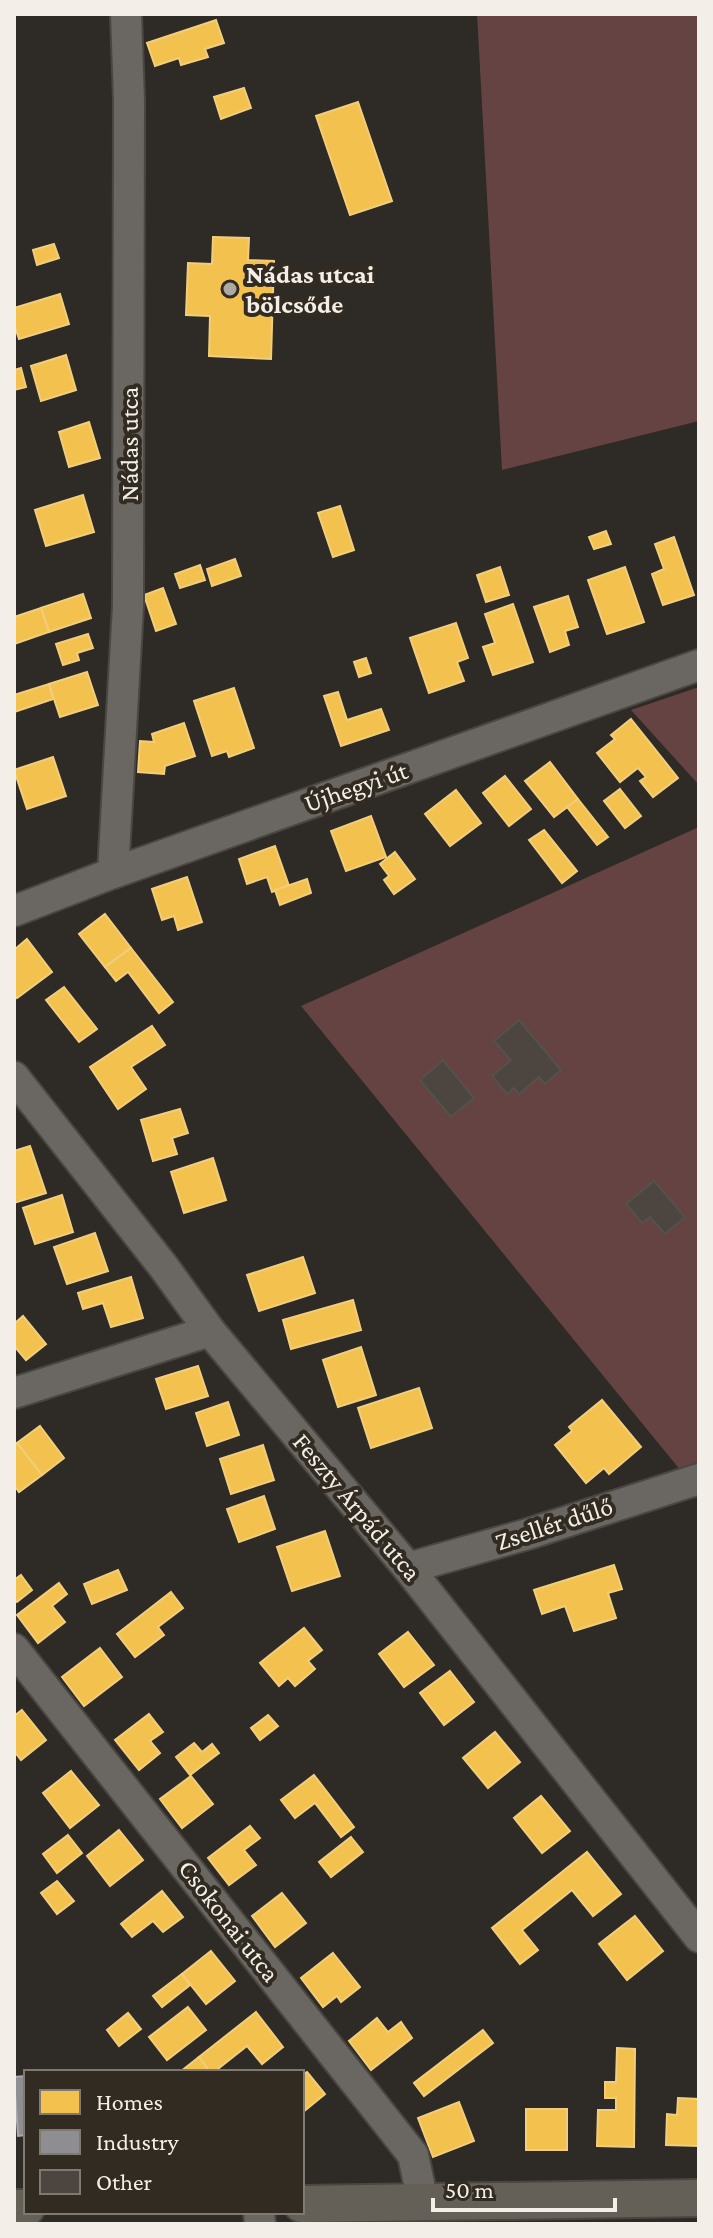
<svg xmlns="http://www.w3.org/2000/svg" width="713" height="2238" font-family="'Crimson Pro',serif">
<style>
.green{fill:#644342}
.homes{fill:#f2c14e;stroke:#f2ce7c;stroke-width:2}
.industry{fill:#8d8d92;stroke:#acaaac;stroke-width:2}
.building{fill:#4d4640;stroke:#55514d;stroke-width:2}
.lines{fill:none;stroke-linecap:round;stroke-linejoin:round}
.minor-casing{stroke:#4a4742;stroke-width:34}
.major-casing{stroke:#4a4742;stroke-width:40}
.minor{stroke:#6a6662;stroke-width:30}
.major{stroke:#646058;stroke-width:36}
.poi-dot{fill:#aea9a3;stroke:#322b21;stroke-width:3}
.labels{text-anchor:middle;dominant-baseline:central;stroke-width:8;stroke-linejoin:round;paint-order:stroke}
.poi-label{font-size:26px;font-weight:bold;fill:#f3eee7;stroke:#322b21;text-anchor:start}
.street-label{font-size:26px;fill:#f3eee7;stroke:#322b21}
</style>
<rect width="100%" height="100%" fill="#2e2a25"/>
<g class="green">
<path d="M477 14H699V421L502 470Z"/>
<path d="M699 687V785L631 710Z"/>
<path d="M699 827V1493L301 1006Z"/>
</g>
<g class="homes">
<path d="M216 20 224 43 205 49 208 57 181 65 179 58 155 66 147 43Z"/>
<path d="M244 88 251 108 221 119 214 97Z"/>
<path d="M358 102 392 201 350 215 316 116Z"/>
<path d="M213 237 249 238 248 260 274 261 271 359 209 356 210 316 186 315 188 263 212 264Z"/>
<path d="M54 244 59 258 37 265 33 250Z"/>
<path d="M60 294 69 324 19 339 14 324V308Z"/>
<path d="M66 355 76 390 41 401 31 366Z"/>
<path d="M21 368 26 387 14 390V370Z"/>
<path d="M89 422 100 458 69 467 59 432Z"/>
<path d="M83 495 94 532 46 546 35 510Z"/>
<path d="M340 506 354 550 333 557 318 513Z"/>
<path d="M606 531 611 544 594 549 589 537Z"/>
<path d="M674 537 694 595 663 605 652 574 664 569 655 544Z"/>
<path d="M235 559 241 576 212 586 207 569Z"/>
<path d="M200 565 205 580 180 588 175 574Z"/>
<path d="M500 567 509 595 486 602 477 575Z"/>
<path d="M625 567 644 622 607 634 588 580Z"/>
<path d="M163 588 176 624 156 631 144 595Z"/>
<path d="M83 594 91 618 49 632 41 608Z"/>
<path d="M568 596 578 627 565 631 569 645 550 652 534 607Z"/>
<path d="M513 604 533 662 493 675 483 647 495 643 485 614Z"/>
<path d="M41 608 49 632 14 644V617Z"/>
<path d="M456 623 468 658 457 662 464 681 429 693 410 638Z"/>
<path d="M88 634 93 648 77 653 79 660 63 665 56 644Z"/>
<path d="M366 658 371 673 359 677 354 662Z"/>
<path d="M87 672 98 705 60 717 49 684Z"/>
<path d="M49 684 53 699 14 712V695Z"/>
<path d="M234 688 254 748 229 757 227 751 212 756 194 701Z"/>
<path d="M338 692 347 720 381 709 389 730 341 746 324 696Z"/>
<path d="M631 719 678 778 653 797 640 781 646 777 638 768 620 782 597 753 615 739 611 735Z"/>
<path d="M184 723 195 756 165 766 164 774 138 772 140 741 154 742 152 734Z"/>
<path d="M53 757 66 796 27 809 14 770Z"/>
<path d="M550 762 578 799 554 817 525 781Z"/>
<path d="M505 776 531 809 509 826 483 793Z"/>
<path d="M620 789 641 816 625 828 604 801Z"/>
<path d="M456 790 481 823 450 846 425 814Z"/>
<path d="M578 799 608 837 597 845 567 807Z"/>
<path d="M371 816 386 857 346 871 331 831Z"/>
<path d="M544 830 577 871 562 883 529 840Z"/>
<path d="M275 846 289 886 272 892 267 877 247 884 239 859Z"/>
<path d="M395 852 415 879 394 894 384 880 389 876 380 864Z"/>
<path d="M187 877 202 922 178 930 174 916 162 920 152 889Z"/>
<path d="M307 879 311 893 280 905 275 890Z"/>
<path d="M105 914 131 948 105 967 79 934Z"/>
<path d="M27 939 52 972 17 998 14 994V950Z"/>
<path d="M131 948 173 1002 159 1013 128 972 116 981 105 967Z"/>
<path d="M64 987 97 1029 79 1042 46 1000Z"/>
<path d="M152 1026 165 1045 131 1067 146 1089 118 1109 90 1067Z"/>
<path d="M180 1109 188 1133 172 1138 177 1154 153 1161 141 1120Z"/>
<path d="M30 1146 46 1193 14 1203V1151Z"/>
<path d="M213 1158 226 1200 184 1213 171 1172Z"/>
<path d="M62 1195 73 1232 35 1244 23 1208Z"/>
<path d="M95 1233 108 1271 67 1284 54 1247Z"/>
<path d="M303 1257 315 1293 259 1311 247 1275Z"/>
<path d="M131 1277 143 1318 111 1327 103 1303 83 1309 78 1293Z"/>
<path d="M353 1300 361 1330 291 1349 283 1320Z"/>
<path d="M23 1316 46 1344 26 1360 14 1346V1324Z"/>
<path d="M361 1347 376 1395 338 1407 323 1360Z"/>
<path d="M198 1366 208 1396 166 1409 156 1379Z"/>
<path d="M419 1388 432 1428 371 1448 358 1408Z"/>
<path d="M602 1400 641 1447 609 1474 604 1468 586 1483 555 1445 572 1431 569 1427Z"/>
<path d="M228 1402 239 1435 207 1446 196 1413Z"/>
<path d="M40 1426 64 1458 42 1475 17 1443Z"/>
<path d="M17 1443 42 1475 19 1492 14 1485V1446Z"/>
<path d="M263 1445 274 1480 231 1494 220 1459Z"/>
<path d="M264 1496 275 1529 239 1542 227 1509Z"/>
<path d="M325 1531 340 1576 292 1591 277 1547Z"/>
<path d="M614 1565 622 1589 608 1593 616 1618 574 1631 565 1606 542 1614 534 1590Z"/>
<path d="M118 1570 127 1590 92 1604 84 1584Z"/>
<path d="M21 1575 32 1590 17 1602 14 1599V1580Z"/>
<path d="M59 1583 67 1594 52 1606 65 1622 38 1643 17 1615Z"/>
<path d="M171 1592 183 1608 158 1627 164 1635 135 1657 117 1634Z"/>
<path d="M304 1628 322 1650 308 1661 315 1669 295 1686 288 1678 279 1686 260 1663Z"/>
<path d="M408 1632 434 1665 404 1687 379 1654Z"/>
<path d="M100 1648 122 1677 84 1706 62 1677Z"/>
<path d="M450 1671 474 1702 444 1725 420 1693Z"/>
<path d="M22 1710 46 1740 21 1760 14 1751V1716Z"/>
<path d="M149 1714 163 1732 150 1741 160 1753 139 1770 115 1740Z"/>
<path d="M268 1715 278 1726 260 1740 251 1728Z"/>
<path d="M495 1732 520 1762 488 1788 463 1758Z"/>
<path d="M194 1743 202 1752 212 1744 219 1753 190 1775 176 1757Z"/>
<path d="M71 1771 99 1805 70 1828 43 1793Z"/>
<path d="M314 1775 354 1827 341 1837 315 1803 295 1818 281 1800Z"/>
<path d="M191 1776 213 1804 182 1828 160 1799Z"/>
<path d="M541 1796 570 1831 542 1853 514 1818Z"/>
<path d="M250 1826 260 1838 244 1850 256 1865 229 1885 208 1858Z"/>
<path d="M119 1830 143 1860 110 1886 87 1856Z"/>
<path d="M68 1835 82 1853 57 1873 43 1854Z"/>
<path d="M351 1837 363 1852 331 1877 319 1862Z"/>
<path d="M587 1852 621 1894 593 1916 572 1890 522 1930 538 1950 520 1964 492 1928Z"/>
<path d="M57 1881 74 1901 57 1914 41 1893Z"/>
<path d="M162 1891 183 1917 163 1932 153 1921 132 1937 121 1924Z"/>
<path d="M282 1893 306 1923 275 1947 252 1916Z"/>
<path d="M635 1916 663 1951 627 1980 599 1944Z"/>
<path d="M211 1951 235 1981 206 2004 182 1974Z"/>
<path d="M333 1953 360 1987 341 2002 337 1996 323 2007 301 1978Z"/>
<path d="M182 1974 190 1985 162 2007 153 1996Z"/>
<path d="M188 2007 206 2030 167 2060 149 2037Z"/>
<path d="M256 2012 283 2047 262 2064 247 2046 214 2072H210L199 2057Z"/>
<path d="M128 2013 141 2029 119 2046 107 2030Z"/>
<path d="M377 2018 388 2032 401 2022 412 2038 371 2070 349 2041Z"/>
<path d="M483 2030 493 2043 424 2096 414 2083Z"/>
<path d="M617 2048 635 2049 634 2147 597 2146 598 2110H616V2098H605V2082H616Z"/>
<path d="M199 2057 210 2072H180Z"/>
<path d="M307 2072 325 2094 302 2113V2075Z"/>
<path d="M678 2098 699 2099V2146L666 2145 667 2114 677 2115Z"/>
<path d="M459 2102 474 2141 433 2157 418 2118Z"/>
<rect x="526" y="2109" width="41" height="41"/>
</g>
<path class="industry" d="M26 2076V2135L18 2136 14 2077Z"/>
<g class="building">
<path d="M519 1020 561 1070 545 1084 539 1077 519 1094 514 1088 507 1094 492 1076 511 1060 494 1041Z"/>
<path d="M443 1060 474 1098 451 1117 420 1080Z"/>
<path d="M654 1181 685 1217 665 1234 650 1217 642 1223 626 1204Z"/>
</g>
<g class="lines">
<g class="minor-casing">
<g id="minor">
<path d="M113 873 128 606 129 100 126 14"/>
<path d="M14 911 113 873 699 665"/>
<path d="M14 1077 163 1266 210 1331 408 1568 699 1937"/>
<path d="M14 1393 210 1331"/>
<path d="M408 1568 528 1534 699 1479"/>
<path d="M14 1649 413 2155 423 2202"/>
<path d="M259 2212 260 2224"/>
</g>
</g>
<g class="major-casing">
<g id="major">
<path d="M302 2204 699 2198"/>
<path d="M14 2208H26"/>
</g>
</g>
<use href="#minor" class="minor"/>
<use href="#major" class="major"/>
</g>
<circle class="poi-dot" cx="230" cy="289" r="8"/>
<g class="labels">
<g class="poi-label">
<text x="246" y="274">Nádas utcai<tspan x="246" dy="30">bölcsőde</tspan></text>
</g>
<g class="street-label">
<text transform="translate(129 444) rotate(-90)">Nádas utca</text>
<text transform="translate(356 787) rotate(-19)">Újhegyi út</text>
<text transform="translate(357 1507) rotate(50)">Feszty Árpád utca</text>
<text transform="translate(554 1524) rotate(-18)">Zsellér dűlő</text>
<text transform="translate(229 1921) rotate(52)">Csokonai utca</text>
</g>
</g>
<rect width="713" height="2238" fill="none" stroke="#f3eee7" stroke-width="32"/>
<rect x="24" y="2070" width="280" height="144" fill="#322b21" stroke="#7f7970" stroke-width="2"/>
<rect x="40" y="2090" width="40" height="24" fill="#f2c14e" stroke="#7f7970" stroke-width="2"/>
<text x="96" y="2110" font-size="24" fill="#f3eee7">Homes</text>
<rect x="40" y="2130" width="40" height="24" fill="#8d8d92" stroke="#7f7970" stroke-width="2"/>
<text x="96" y="2150" font-size="24" fill="#f3eee7">Industry</text>
<rect x="40" y="2170" width="40" height="24" fill="#4d4640" stroke="#7f7970" stroke-width="2"/>
<text x="96" y="2190" font-size="24" fill="#f3eee7">Other</text>
<path d="M433 2198v12h182v-12" fill="none" stroke="#f3eee7" stroke-width="4"/>
<text x="445" y="2198" font-size="24" fill="#f3eee7" stroke="#322b21" stroke-width="6" paint-order="stroke">50 m</text>
</svg>
